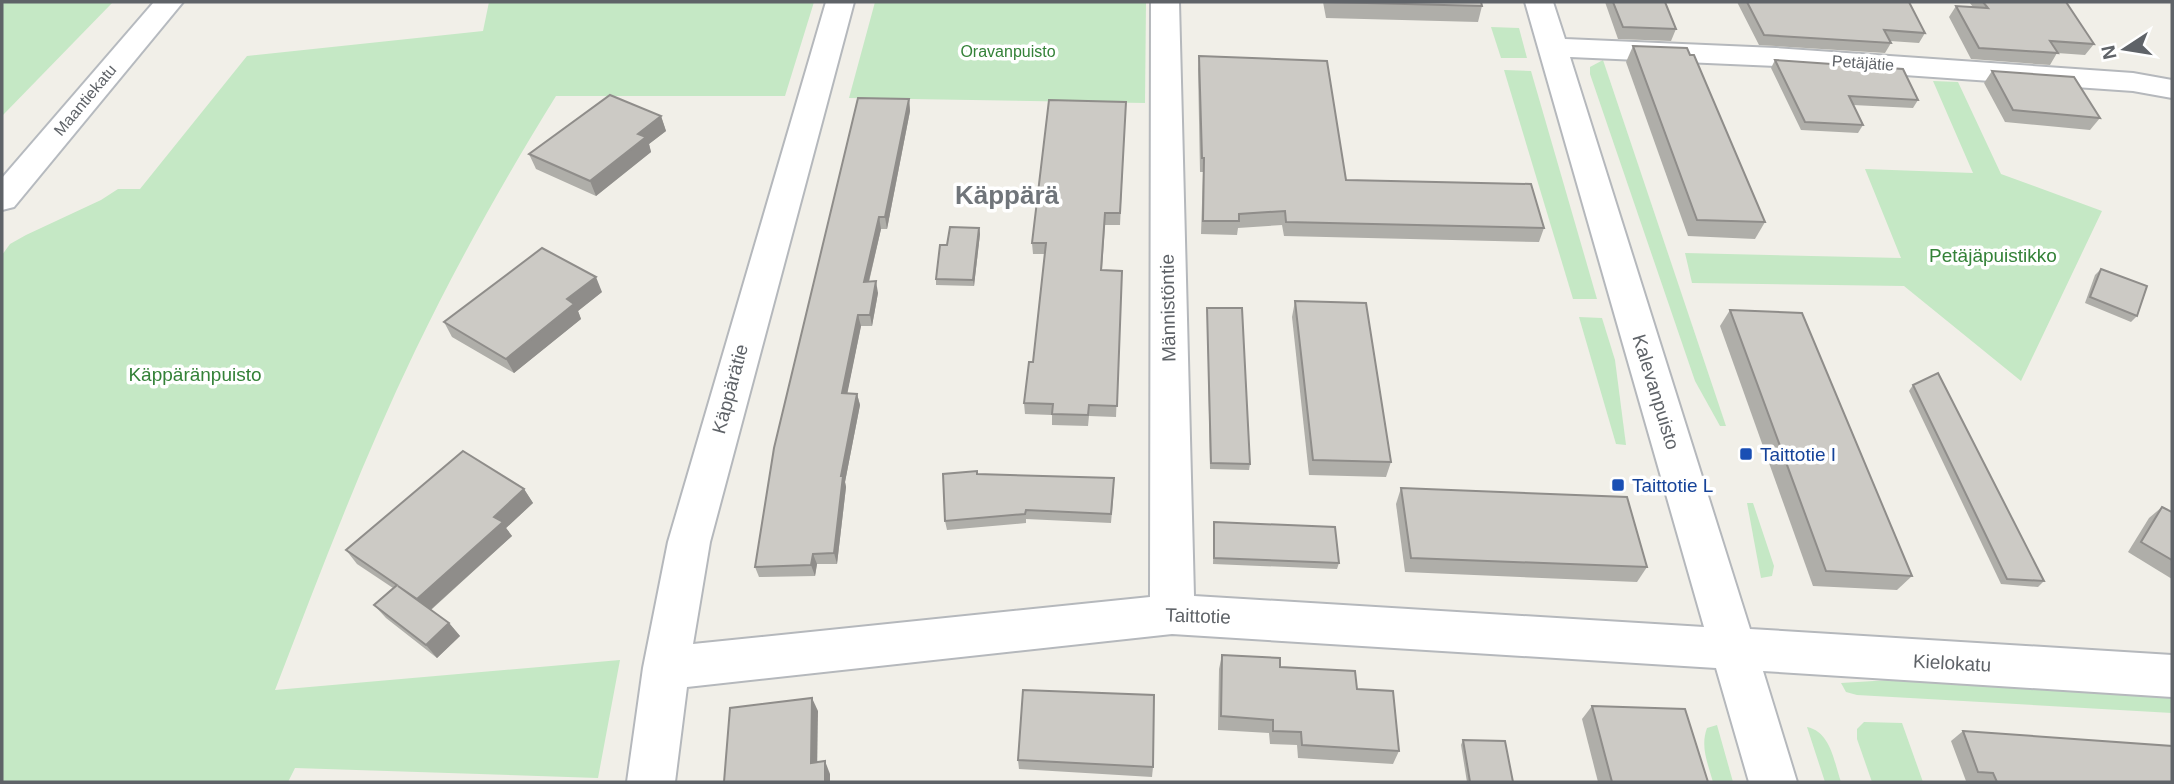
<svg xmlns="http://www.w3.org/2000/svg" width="2174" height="784" font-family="Arial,sans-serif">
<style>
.green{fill:#c5e8c5}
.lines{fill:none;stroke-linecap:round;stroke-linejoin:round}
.minor-casing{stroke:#b5b8bc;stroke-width:4}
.secondary-casing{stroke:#b6babf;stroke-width:4}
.minor{fill:#fff;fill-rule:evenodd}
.secondary{fill:#fff;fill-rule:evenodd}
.wall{fill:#afaea9}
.shaded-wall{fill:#8f8d8a}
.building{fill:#cccac5;stroke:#8f8d8a;stroke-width:2}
.transit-dot{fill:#1a4fb4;stroke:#fff;stroke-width:2.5}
.labels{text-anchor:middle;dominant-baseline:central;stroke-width:7;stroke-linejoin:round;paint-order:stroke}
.far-park-label{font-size:16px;fill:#348238;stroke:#fff}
.far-street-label{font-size:16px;fill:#5f6368;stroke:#fff}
.park-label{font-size:19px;fill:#348238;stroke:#fff}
.street-label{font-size:19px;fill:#5f6368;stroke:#fff}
.transit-label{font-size:19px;fill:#164399;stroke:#fff;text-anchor:start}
.district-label{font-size:26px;font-weight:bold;fill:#70757a;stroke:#fff}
</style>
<rect width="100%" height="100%" fill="#f1efe8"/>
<g class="green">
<path d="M2 2H113L2 116Z"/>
<path d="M489 2H814L785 96H556C505 178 457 264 415 351 362 461 319 576 275 690L620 660 598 778 295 768 288 782H2V255L10 244 26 235 101 200 118 189H140L247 56 483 31Z"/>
<path d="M875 2H1146L1145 103 849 98Z"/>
<path d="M1491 27 1519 28 1527 58H1501Z"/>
<path d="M1603 60 1726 426H1720L1695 381 1590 74V67Z"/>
<path d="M1504 70 1531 71 1597 299H1573Z"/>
<path d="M1933 81 1958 82 2001 174 2102 211 2021 381 1904 286 1692 283 1685 253 1901 258 1865 169 1973 173Z"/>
<path d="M1579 317 1602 318 1615 360 1626 445 1616 444Z"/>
<path d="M1747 503H1753L1774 566 1772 576 1761 578Z"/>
<path d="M1907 679 2172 697V713L1857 695 1846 692 1841 683Z"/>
<path d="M1864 722 1902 723 1923 782H1872L1857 739V729Z"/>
<path d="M1717 725 1733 782H1713C1708 764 1700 747 1707 728Z"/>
<path d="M1807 727C1831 732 1834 762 1841 782H1825Z"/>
</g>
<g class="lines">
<g class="minor-casing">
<path id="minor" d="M826 2H854L710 542 693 644 1150 597 1151 2H1179L1194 596 1704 627 1525 2H1553L1565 39 1776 48 2133 73 2172 80V98L2133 91 1776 66 1570 57 1750 629 2172 655V697L1763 671 1797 782H1749L1716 668 1172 634 687 687 675 782H627L643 668 668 542Z"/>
</g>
<g class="secondary-casing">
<path id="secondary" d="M154 2H183L14 207 2 210V178Z"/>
</g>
<use href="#minor" class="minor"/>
<use href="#secondary" class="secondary"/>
</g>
<g class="wall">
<path d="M1323 2H1481L1482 6 1478 22 1326 18Z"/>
<path d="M1605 2H1665L1676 29 1671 41 1618 39Z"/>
<path d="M1737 2H1909L1925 33 1919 43 1890 41 1891 43 1885 53 1759 45Z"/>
<path d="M1969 2H2066L2094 44 2085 55 2057 53 2050 65 1971 59 1949 17 1956 6 1973 7Z"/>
<path d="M1633 46 1765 222 1755 239 1688 236 1626 62Z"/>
<path d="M1199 56 1346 180 1544 228 1539 242 1284 236 1282 225 1238 228 1237 235 1201 234 1203 172H1200L1198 69Z"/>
<path d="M1775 60 1918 100 1913 108 1853 105 1863 125 1858 133 1801 130 1771 68Z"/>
<path d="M1992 71 2100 118 2090 130 2005 122 1984 83Z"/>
<path d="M909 99 910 111 887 229H881L869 282 878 293 872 326H861L847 393 857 394 860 405 845 482 846 487 837 564H817L815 576 759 577 755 567Z"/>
<path d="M1126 102 1120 225H1105L1102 270 1122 271 1116 417 1089 416 1088 426 1052 425V415L1025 414 1024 403 1033 362 1045 254H1033L1032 243Z"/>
<path d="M661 116 666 131 649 144 651 152 596 196 536 169 529 154Z"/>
<path d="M979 228 980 234 974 286 936 285V279L947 245Z"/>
<path d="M2101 269 2137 316 2131 322 2085 303 2095 275Z"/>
<path d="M602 292 578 311 581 319 514 373 452 337 444 322Z"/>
<path d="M1295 301 1391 462 1386 477 1309 475 1292 317Z"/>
<path d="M1207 308 1250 464 1249 470 1210 469Z"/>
<path d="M1730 310 1912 576 1897 590 1813 586 1720 326Z"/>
<path d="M1913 385 2044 581 2038 587 2001 584 1909 391Z"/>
<path d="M977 474 1114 488 1111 523 1026 519V523L947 530 945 521Z"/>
<path d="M1401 488 1647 567 1637 582 1405 572 1396 504Z"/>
<path d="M524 489 533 503 506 528 512 536 431 610 449 623 460 636 437 658 386 618 374 605 393 588 357 564 346 550Z"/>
<path d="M2162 507 2172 512V579L2128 552 2149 518Z"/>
<path d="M1214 522 1339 563 1337 569 1213 564Z"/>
<path d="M1222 655 1280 667 1357 689 1399 751 1393 764 1298 758 1297 745 1270 744 1269 733 1218 730 1219 669Z"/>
<path d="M1592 706 1708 782H1598L1582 719Z"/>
<path d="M1963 731 2172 782H1981L1966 781 1951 741Z"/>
<path d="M1463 740 1513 782H1467L1461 745Z"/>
<path d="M1018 760 1153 767 1152 777 1019 769Z"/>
</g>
<g class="shaded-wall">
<path d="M909 99 910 111 887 229 885 217Z"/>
<path d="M661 116 666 131 649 144 651 152 596 196 590 181 638 134Z"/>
<path d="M879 217 881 229 866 293 864 282Z"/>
<path d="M979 228 980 234 974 286 973 280Z"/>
<path d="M596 277 602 292 578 311 581 319 514 373 506 359 567 299Z"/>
<path d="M876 281 878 293 872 326 870 315Z"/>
<path d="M858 315 861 326 845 405 842 393Z"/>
<path d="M857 394 860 405 845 482 846 487 837 564 834 553 841 476Z"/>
<path d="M524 489 533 503 506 528 512 536 428 612 417 599 494 517Z"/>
<path d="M813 554 817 564 815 576 811 565Z"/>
<path d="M449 623 460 636 437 658 426 645Z"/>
<path d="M812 698 818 711 817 775 811 763Z"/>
<path d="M825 761 830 774V782H825Z"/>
</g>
<g class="building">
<path d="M1328 2H1481L1482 6Z"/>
<path d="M1613 2H1665L1676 29 1623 27Z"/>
<path d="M1747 2H1909L1925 33 1884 30 1891 43 1764 35Z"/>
<path d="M1983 2H2066L2094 44 2050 41 2058 53 1979 48 1956 6 1988 8Z"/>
<path d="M1633 46 1687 48 1690 55H1694L1765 222 1697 220Z"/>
<path d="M1199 56 1327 61 1346 180 1531 184 1544 228 1286 222 1285 211 1239 214V221H1203L1204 158H1202Z"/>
<path d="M1775 60 1903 69 1918 100 1849 96 1863 125 1805 122Z"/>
<path d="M1992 71 2074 77 2100 118 2013 110Z"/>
<path d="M610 95 661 116 638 134 646 137 590 181 529 154Z"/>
<path d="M858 98 909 99 885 217H879L864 282 876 281 870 315H858L842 393 857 394 841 476H843L834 553 813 554 811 565 755 567 774 448Z"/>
<path d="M1049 100 1126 102 1120 213H1105L1101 270 1122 271 1117 406 1089 405 1088 415 1052 414 1053 404 1024 403 1029 362H1033L1046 243H1032Z"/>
<path d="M950 227 979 228 973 280 936 279 940 245H947Z"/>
<path d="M542 248 596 277 567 299 574 304 506 359 444 322Z"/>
<path d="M2101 269 2147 286 2137 316 2090 297Z"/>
<path d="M1295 301 1366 303 1391 462 1313 460Z"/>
<path d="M1207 308H1242L1250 464 1211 463Z"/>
<path d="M1730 310 1802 313 1912 576 1826 571Z"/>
<path d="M1938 373 2044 581 2007 579 1913 385Z"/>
<path d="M463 451 524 489 494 517 503 522 417 599 398 586 449 623 426 645 374 605 397 585 346 550Z"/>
<path d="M977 471V474L1114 478 1111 514 1026 510 1025 514 945 521 943 474Z"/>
<path d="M1401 488 1627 497 1647 567 1411 558Z"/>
<path d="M2162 507 2172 512V560L2141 542Z"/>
<path d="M1214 522 1335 527 1339 563 1214 558Z"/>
<path d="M1222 655 1280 658V667L1355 671 1357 689 1393 691 1399 751 1302 745 1301 732 1273 731V720L1221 716Z"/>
<path d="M1023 690 1154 695 1153 767 1018 760Z"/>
<path d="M812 698 811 763 825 761V782H724L730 708Z"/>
<path d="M1592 706 1685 709 1708 782H1612Z"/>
<path d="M1963 731 2172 746V782H1997L1993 773 1978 772Z"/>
<path d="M1463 740 1505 741 1513 782H1470Z"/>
</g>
<g class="transit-dot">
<rect x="1739" y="447" width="14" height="14" rx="3.5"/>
<rect x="1611" y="478" width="14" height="14" rx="3.5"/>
</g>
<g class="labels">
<g class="far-park-label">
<text x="1008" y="51">Oravanpuisto</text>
</g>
<g class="far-street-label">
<text transform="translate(1863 63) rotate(4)">Petäjätie</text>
<text transform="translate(85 100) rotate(-50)">Maantiekatu</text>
</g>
<g class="park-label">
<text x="1993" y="255">Petäjäpuistikko</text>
<text x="195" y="374">Käppäränpuisto</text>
</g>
<g class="street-label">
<text transform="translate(1168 308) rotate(-91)">Männistöntie</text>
<text transform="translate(730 389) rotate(-75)">Käppärätie</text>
<text transform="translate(1656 392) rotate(73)">Kalevanpuisto</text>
<text transform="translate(1198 616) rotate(2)">Taittotie</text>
<text transform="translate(1952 663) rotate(3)">Kielokatu</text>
</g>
<g class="transit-label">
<text x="1760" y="454">Taittotie I</text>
<text x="1632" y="485">Taittotie L</text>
</g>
<g class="district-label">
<text x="1007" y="195">Käppärä</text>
</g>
</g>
<rect width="2174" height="784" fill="none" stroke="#5f6368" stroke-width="7"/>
<g transform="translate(2125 49) rotate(258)" stroke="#ffffff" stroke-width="5" paint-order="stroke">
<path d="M0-5L12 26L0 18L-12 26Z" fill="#5f6368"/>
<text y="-10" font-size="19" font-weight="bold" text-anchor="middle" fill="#5f6368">N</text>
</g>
</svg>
